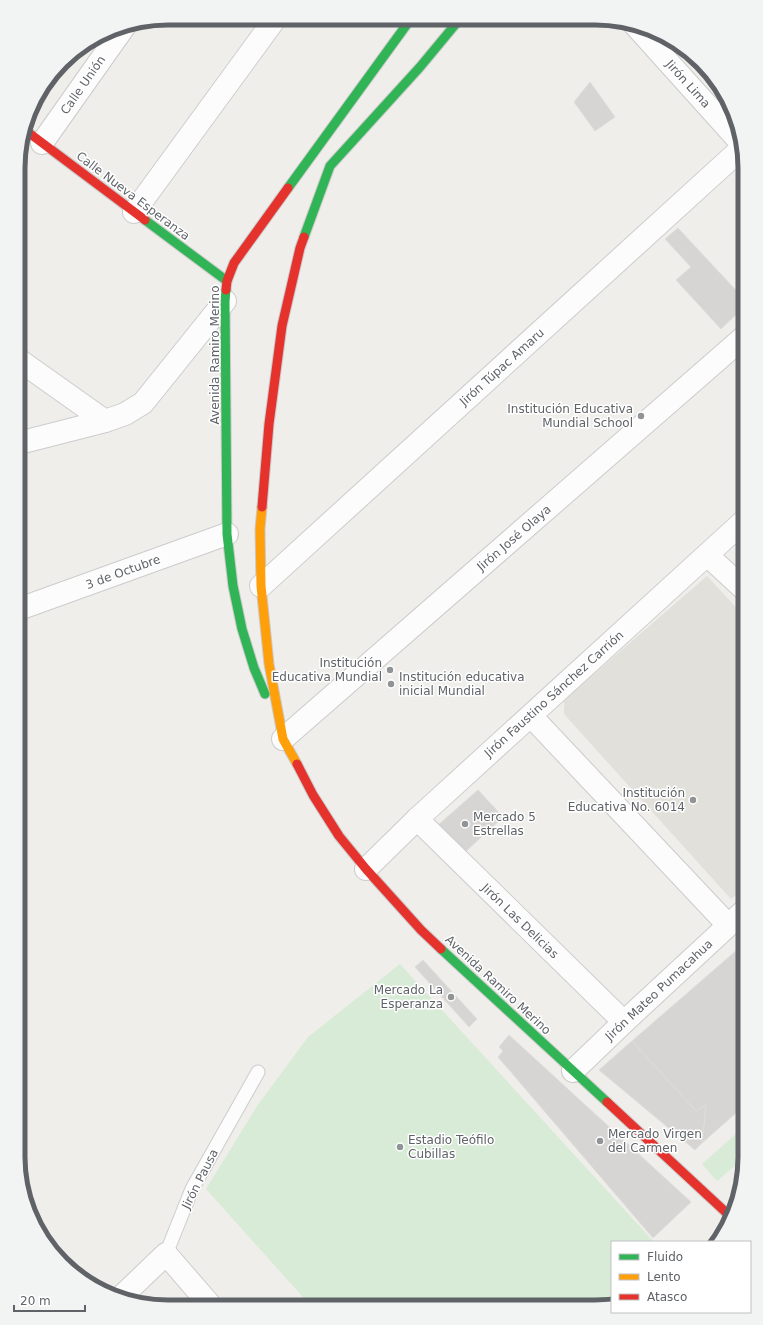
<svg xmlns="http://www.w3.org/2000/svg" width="763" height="1325" font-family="'DejaVu Sans',sans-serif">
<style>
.education{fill:#e2e0da}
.green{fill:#d8ebd6}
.building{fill:#d6d5d3;stroke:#deddd9}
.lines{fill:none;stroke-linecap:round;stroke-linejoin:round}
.lane-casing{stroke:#cbcccc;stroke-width:15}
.street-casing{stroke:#cbcccc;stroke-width:24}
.fast-casing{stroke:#cacacb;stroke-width:11}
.slow-casing{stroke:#cacacb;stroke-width:11}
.jam-casing{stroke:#cacacb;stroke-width:11}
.lane{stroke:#fdfcfc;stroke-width:13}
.street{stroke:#fdfcfc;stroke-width:22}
.fast{stroke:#30b455;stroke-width:9}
.slow{stroke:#ff9f0a;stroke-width:9}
.jam{stroke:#e5322d;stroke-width:9}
.poi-dot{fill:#919496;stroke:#fff;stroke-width:1.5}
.labels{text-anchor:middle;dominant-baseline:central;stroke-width:3;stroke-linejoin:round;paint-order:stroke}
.street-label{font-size:12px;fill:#5f6368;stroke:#fff}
.poi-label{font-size:12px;fill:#5f6368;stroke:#fff;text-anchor:end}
.rim{fill:none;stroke:#5f6368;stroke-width:5}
</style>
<rect width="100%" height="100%" fill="#efeeea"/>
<path class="education" d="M707 576 745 617V887L731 899 564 714V700Z"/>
<g class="green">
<path d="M400 964 654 1242H612V1304L595 1307 311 1306 206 1189 257 1106 308 1037Z"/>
<path d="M745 1126V1157L717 1181 702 1164Z"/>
</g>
<g class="building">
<path d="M590 82 615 117 595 131 574 102Z"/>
<path d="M678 228 745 300V306L721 329 676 280 691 267 665 239Z"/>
<path d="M745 550V565L737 557Z"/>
<path d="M478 790 503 817 463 854 437 826Z"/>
<path d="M745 943V1105L702 1143 706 1105 696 1111 632 1041Z"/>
<path d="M423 960 477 1019 469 1027 415 967Z"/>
<path d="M509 1035 691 1202 653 1238 498 1057 503 1051 499 1047Z"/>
<path d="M632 1041 696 1111 706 1105 702 1143 695 1150 599 1070Z"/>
</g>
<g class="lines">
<g class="lane-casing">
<path id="lane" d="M166 1254 192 1189 258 1072"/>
</g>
<g class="street-casing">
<g id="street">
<path d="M634 24 741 143"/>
<path d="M42 143 124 27"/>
<path d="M134 212 275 19"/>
<path d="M19 360 105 421"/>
<path d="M19 443 105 421 125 414 143 403 225 301"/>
<path d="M707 555 745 590"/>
<path d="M261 586 742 148"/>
<path d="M19 609 227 534"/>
<path d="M531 716 728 925"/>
<path d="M283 739 745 336"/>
<path d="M417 819 624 1022"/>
<path d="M366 869 417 819 745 520"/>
<path d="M573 1071 624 1022 745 910"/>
<path d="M120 1298 166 1254 211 1306"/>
</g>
</g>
<g class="fast-casing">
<g id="fast">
<path d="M288 188 410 20"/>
<path d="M145 220 227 281"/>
<path d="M304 237 330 166 420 67 459 20"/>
<path d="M226 290 225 301 227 534 233 586 242 629 254 668 265 694"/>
<path d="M441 949 607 1102"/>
</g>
</g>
<g class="slow-casing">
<path id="slow" d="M262 507 260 529 261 586 269 664 283 739 297 764"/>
</g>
<g class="jam-casing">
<g id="jam">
<path d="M25 130 145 220"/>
<path d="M226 290 227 281 234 263 288 188"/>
<path d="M262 507 269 424 282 326 300 248 304 237"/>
<path d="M297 764 313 795 339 836 366 869 421 930 441 949"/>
<path d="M607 1102 732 1218"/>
</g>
</g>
<use href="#lane" class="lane"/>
<use href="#street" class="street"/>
<use href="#fast" class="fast"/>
<use href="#slow" class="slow"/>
<use href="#jam" class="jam"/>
</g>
<g class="poi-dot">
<circle cx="641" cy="416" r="4"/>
<circle cx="390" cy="670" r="4"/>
<circle cx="391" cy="684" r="4"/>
<circle cx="693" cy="800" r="4"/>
<circle cx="465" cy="824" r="4"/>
<circle cx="451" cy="997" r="4"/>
<circle cx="600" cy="1141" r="4"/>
<circle cx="400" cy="1147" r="4"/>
</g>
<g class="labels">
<g class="street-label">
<text transform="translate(688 84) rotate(48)">Jirón Lima</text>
<text transform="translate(83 85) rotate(-55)">Calle Unión</text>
<text transform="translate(133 196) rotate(37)">Calle Nueva Esperanza</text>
<text transform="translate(215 355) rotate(-90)">Avenida Ramiro Merino</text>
<text transform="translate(502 367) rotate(-42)">Jirón Túpac Amaru</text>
<text transform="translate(514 538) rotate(-41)">Jirón José Olaya</text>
<text transform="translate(123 572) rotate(-20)">3 de Octubre</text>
<text transform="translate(554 694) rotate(-42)">Jirón Faustino Sánchez Carrión</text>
<text transform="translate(520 921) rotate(44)">Jirón Las Delicias</text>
<text transform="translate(498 985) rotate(43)">Avenida Ramiro Merino</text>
<text transform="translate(659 990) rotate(-43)">Jirón Mateo Pumacahua</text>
<text transform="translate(200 1179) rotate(-63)">Jirón Pausa</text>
</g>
<g class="poi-label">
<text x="633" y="409">Institución Educativa<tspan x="633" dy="14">Mundial School</tspan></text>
<text x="382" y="663">Institución<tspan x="382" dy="14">Educativa Mundial</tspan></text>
<text x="399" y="677" text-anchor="start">Institución educativa<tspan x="399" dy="14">inicial Mundial</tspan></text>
<text x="685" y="793">Institución<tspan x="685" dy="14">Educativa No. 6014</tspan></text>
<text x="473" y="817" text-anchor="start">Mercado 5<tspan x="473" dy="14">Estrellas</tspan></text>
<text x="443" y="990">Mercado La<tspan x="443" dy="14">Esperanza</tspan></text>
<text x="608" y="1134" text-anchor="start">Mercado Virgen<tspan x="608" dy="14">del Carmen</tspan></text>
<text x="408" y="1140" text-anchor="start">Estadio Teófilo<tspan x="408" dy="14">Cubillas</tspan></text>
</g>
</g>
<path d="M0 0H763V1325H0ZM168 25H595A143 143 0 0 1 738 168V1157A143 143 0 0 1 595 1300H168A143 143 0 0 1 25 1157V168A143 143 0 0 1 168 25Z" fill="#f2f3f3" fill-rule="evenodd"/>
<path class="rim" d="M168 25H595A143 143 0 0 1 738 168V1157A143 143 0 0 1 595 1300H168A143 143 0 0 1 25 1157V168A143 143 0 0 1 168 25Z"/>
<rect x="611" y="1241" width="140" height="72" fill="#ffffff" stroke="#bfc1c3"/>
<rect x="619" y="1254" width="20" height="6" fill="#30b455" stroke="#bfc1c3"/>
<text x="647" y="1261" font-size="12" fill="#5f6368">Fluido</text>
<rect x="619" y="1274" width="20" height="6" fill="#ff9f0a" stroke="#bfc1c3"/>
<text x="647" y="1281" font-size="12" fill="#5f6368">Lento</text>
<rect x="619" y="1294" width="20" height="6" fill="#e5322d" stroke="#bfc1c3"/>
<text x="647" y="1301" font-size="12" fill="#5f6368">Atasco</text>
<path d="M14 1305v6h71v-6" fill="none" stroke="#5f6368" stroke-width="2"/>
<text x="20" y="1305" font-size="12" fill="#5f6368" stroke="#ffffff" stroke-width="3" paint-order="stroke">20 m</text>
</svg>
